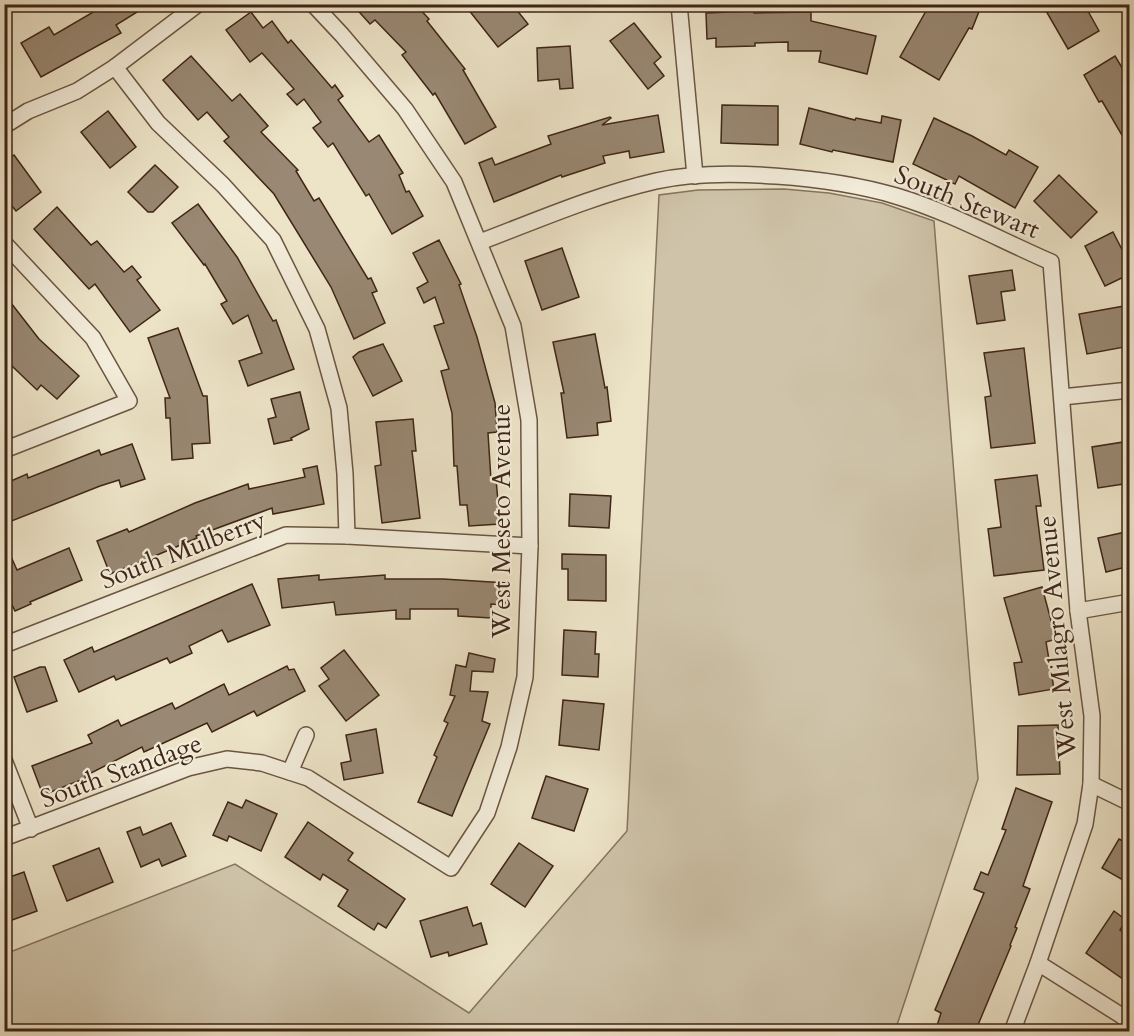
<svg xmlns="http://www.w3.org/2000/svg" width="1134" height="1036" font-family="Cardo,serif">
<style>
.green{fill:#cfc4aa;stroke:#867460;stroke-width:1.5}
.building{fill:#998873;stroke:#3e2516;stroke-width:1.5}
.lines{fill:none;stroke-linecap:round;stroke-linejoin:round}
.minor-casing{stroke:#6a5542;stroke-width:18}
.minor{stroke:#f3eddb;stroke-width:15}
.labels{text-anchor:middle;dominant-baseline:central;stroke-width:4.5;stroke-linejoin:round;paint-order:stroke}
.street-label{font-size:26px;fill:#3e2516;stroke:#f3eddb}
</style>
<rect width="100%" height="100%" fill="#ede4c8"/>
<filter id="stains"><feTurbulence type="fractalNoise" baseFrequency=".00333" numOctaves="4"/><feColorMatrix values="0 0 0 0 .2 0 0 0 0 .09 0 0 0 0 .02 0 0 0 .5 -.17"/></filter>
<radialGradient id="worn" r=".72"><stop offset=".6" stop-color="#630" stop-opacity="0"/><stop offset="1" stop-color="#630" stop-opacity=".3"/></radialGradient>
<path class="green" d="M784 189 829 193 882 203 934 221 978 779 895 1031H5V954L235 864 469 1013 627 831 659 195 698 190Z"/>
<g class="building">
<path d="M107 4H150L116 25 121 33 41 77 21 43 49 27 54 35Z"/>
<path d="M352 4H415L429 19 427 21 465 69 463 70 496 127 465 144 435 93 433 95 402 55 406 52 375 20 370 24Z"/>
<path d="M464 4H485L491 11 499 4H512L528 24 498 47Z"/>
<path d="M930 4H982L972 29 969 28 939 80 900 57Z"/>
<path d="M1042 4H1084L1099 31 1068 49Z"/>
<path d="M753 11 754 13 811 12V21L876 36 867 74 819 62 821 51H788V42L755 43V46L716 47V38L707 39 706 13Z"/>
<path d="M251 12 263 28 272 21 288 43 291 40 332 88 335 85 343 96 338 100 369 142 379 135 403 173 399 175 406 192 409 191 423 216 392 234 369 194 366 196 333 143 328 147 313 128 321 122 304 99 297 105 287 94 294 89 262 53 250 62 226 30Z"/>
<path d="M634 23 661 57 654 63 664 76 648 89 610 41Z"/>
<path d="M570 46 573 88 560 89 559 79 538 81 537 48Z"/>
<path d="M191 56 232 101 240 94 268 126 261 132 298 170 296 171 314 201 319 198 368 279 371 278 377 291 372 293 385 323 354 339 331 287 274 194 224 141 229 137 207 112 198 120 163 80Z"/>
<path d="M1115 56 1130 81V149L1102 101 1099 102 1084 75Z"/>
<path d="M722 105 778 106V145L721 143Z"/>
<path d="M809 108 855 120 856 118 881 123 882 116 901 120 893 162 833 150 832 152 800 144Z"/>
<path d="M108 111 136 147 110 168 81 132Z"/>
<path d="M658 115 664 152 630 158 629 151 603 156 605 163 562 177 561 175 494 202 479 163 492 158 495 165 551 144 548 136 610 117 611 118 602 125Z"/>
<path d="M934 118 972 136 1006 155 1009 150 1038 167 1015 208 959 176 955 184 913 164Z"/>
<path d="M14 155 41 192 16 211 4 196V162Z"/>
<path d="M155 165 178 187 153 212H148L128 192Z"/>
<path d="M1059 175 1097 212 1071 238 1034 201Z"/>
<path d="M198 204 237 257 273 321 276 320 294 369 248 386 239 361 262 353 248 315 233 324 221 304 227 301 205 264 204 265 172 223Z"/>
<path d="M57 207 91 245 97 241 124 272 132 266 141 277 137 280 160 310 130 332 95 284 89 289 34 229Z"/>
<path d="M1113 232 1130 265V274L1105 286 1085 246Z"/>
<path d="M439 240 461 284 459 285 477 337 495 403 497 432 488 433 491 480 496 479 500 524 469 526 467 505H460L457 466H454L452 413 441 371 449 369 434 326 444 323 435 297 424 303 417 288 428 282 413 253Z"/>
<path d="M562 248 579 297 542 310 525 261Z"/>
<path d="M1012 270 1015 290 1001 292 1005 320 977 324 969 276Z"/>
<path d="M4 294 39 339 79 376 57 399 41 385 37 390 13 367 4 356Z"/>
<path d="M1130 305V346L1087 354 1079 314Z"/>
<path d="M178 328 203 396H207L210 443 192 444 193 458 172 460 170 418H166L165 398H170L148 338Z"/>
<path d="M595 334 605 388 607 387 611 421 597 423 598 435 567 438 561 393H564L553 342Z"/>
<path d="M383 344 402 381 373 396 353 357 359 352Z"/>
<path d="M1024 348 1035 443 991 448 985 397 991 396 984 353Z"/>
<path d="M300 392 309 429 291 438 292 440 274 444 268 419 276 417 271 399Z"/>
<path d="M413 419 416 451H412L420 518 382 523 375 466 381 465 376 422Z"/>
<path d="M1130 441V483L1098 488 1092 447Z"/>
<path d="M132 444 145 479 121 487 119 480 100 486 4 524V484L27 474 28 478 99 450 101 455Z"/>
<path d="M317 466 324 504 273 514 272 508 196 536 197 538 150 558 110 574 97 541 127 529 129 532 195 503 248 484 249 489 305 477 303 469Z"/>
<path d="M1037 475 1041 506H1036L1044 570 994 576 988 529 1001 527 995 480Z"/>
<path d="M570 494 611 496 609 528 569 526Z"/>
<path d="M1130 531V566L1106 572 1098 538Z"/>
<path d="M4 541 17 570 69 548 82 580 30 602 31 604 15 611 12 605 4 608Z"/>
<path d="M562 554 606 555V601L568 600V569H562Z"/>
<path d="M319 575V580L385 575V579H443L507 583 505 605 491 604V618L458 616V609H410V619H396V610L336 615 334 602 282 608 278 579Z"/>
<path d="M252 584 270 625 228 642 222 630 189 646 192 653 170 663 167 658 116 680 114 676 79 692 64 660 92 647 94 652Z"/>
<path d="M1042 587 1056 639 1046 642 1054 689 1019 695 1014 663 1022 662 1004 598Z"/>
<path d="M564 630 596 632 595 654H599L598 677 562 675Z"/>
<path d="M344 650 379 695 346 721 319 686 329 679 321 668Z"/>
<path d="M469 653 495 659 493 672 472 671 470 691 488 692 482 721 490 724 452 816 418 802 437 757 434 755 448 723 444 721 455 696 450 695 456 665 466 667Z"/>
<path d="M287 666 289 670 294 669 305 691 257 716 254 711 212 732 207 723 144 752 142 747 85 776 86 778 43 795 32 766 92 743 88 735 118 720 121 726 172 703 175 709 224 684 229 695Z"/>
<path d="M40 667H45L57 701 27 712 14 677Z"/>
<path d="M563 700 604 704 599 750 559 745Z"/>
<path d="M1058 725 1060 774 1017 775 1018 726Z"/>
<path d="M376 729 383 773 344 780 341 763 351 761 346 735Z"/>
<path d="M546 776 588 789 574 831 532 818Z"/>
<path d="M1016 788 1052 802 1023 886 1030 889 1015 927 1017 928 1010 945 1011 946 975 1032H935L941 1013 935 1010 984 893 974 889 981 872 988 875 1006 830 1002 829Z"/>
<path d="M246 800 277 814 261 851 229 836 227 841 213 835 228 802 242 808Z"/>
<path d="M308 822 353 853 348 860 405 899 386 928 378 923 374 930 338 906 348 890 323 874 320 880 285 857Z"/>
<path d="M171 823 186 856 162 866 159 859 141 867 127 832 140 827 143 835Z"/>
<path d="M1119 839 1130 845V884L1102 868Z"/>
<path d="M519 843 553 866 525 907 491 884Z"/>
<path d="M99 848 113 882 67 901 53 866Z"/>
<path d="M24 872 37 911 4 923V879Z"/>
<path d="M467 907 473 926 481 923 487 944 449 956 448 952 431 957 420 921Z"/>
<path d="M1114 911 1126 920 1120 930 1130 937V984L1086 953Z"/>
</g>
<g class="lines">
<g class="minor-casing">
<g id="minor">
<path d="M679 4 695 176"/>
<path d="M115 67 158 123 223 185 273 240 317 329 339 408 345 474 347 536"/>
<path d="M4 126 28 111 77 91 115 67 198 4"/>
<path d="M480 242C538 220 595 195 656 181 721 167 832 177 896 196 950 212 1000 240 1051 262L1078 611 1092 716 1091 784 1085 824 1038 963 1012 1032"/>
<path d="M4 243 93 338 129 401 4 450"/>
<path d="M1062 397 1130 390"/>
<path d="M1078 611 1130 602"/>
<path d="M4 645 286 535 347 536 530 546"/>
<path d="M4 760 31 829"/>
<path d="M290 772 306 735"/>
<path d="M1091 784 1130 803"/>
<path d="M4 838 188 768 227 759 262 763 308 778 451 868 487 813 509 747 525 677 530 546 529 420 513 326 454 182 405 109 342 35 313 4"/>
<path d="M1038 963 1122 1016 1130 1023"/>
</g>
</g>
<use href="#minor" class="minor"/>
</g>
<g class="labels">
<g class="street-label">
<text transform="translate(967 202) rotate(22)">South Stewart</text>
<text transform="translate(501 521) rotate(-90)">West Meseto Avenue</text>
<text transform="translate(183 550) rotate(-21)">South Mulberry</text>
<text transform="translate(1057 637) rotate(-95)">West Milagro Avenue</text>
<text transform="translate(121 771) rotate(-20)">South Standage</text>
</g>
</g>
<rect width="1134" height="1036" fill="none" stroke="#ede4c8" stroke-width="24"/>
<rect x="6" y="6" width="1122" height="1024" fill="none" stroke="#3e2516" stroke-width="3"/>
<rect x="12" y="12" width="1110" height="1012" fill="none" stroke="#3e2516" stroke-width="1.5"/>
<rect width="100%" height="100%" filter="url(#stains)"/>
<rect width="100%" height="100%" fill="url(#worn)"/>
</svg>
